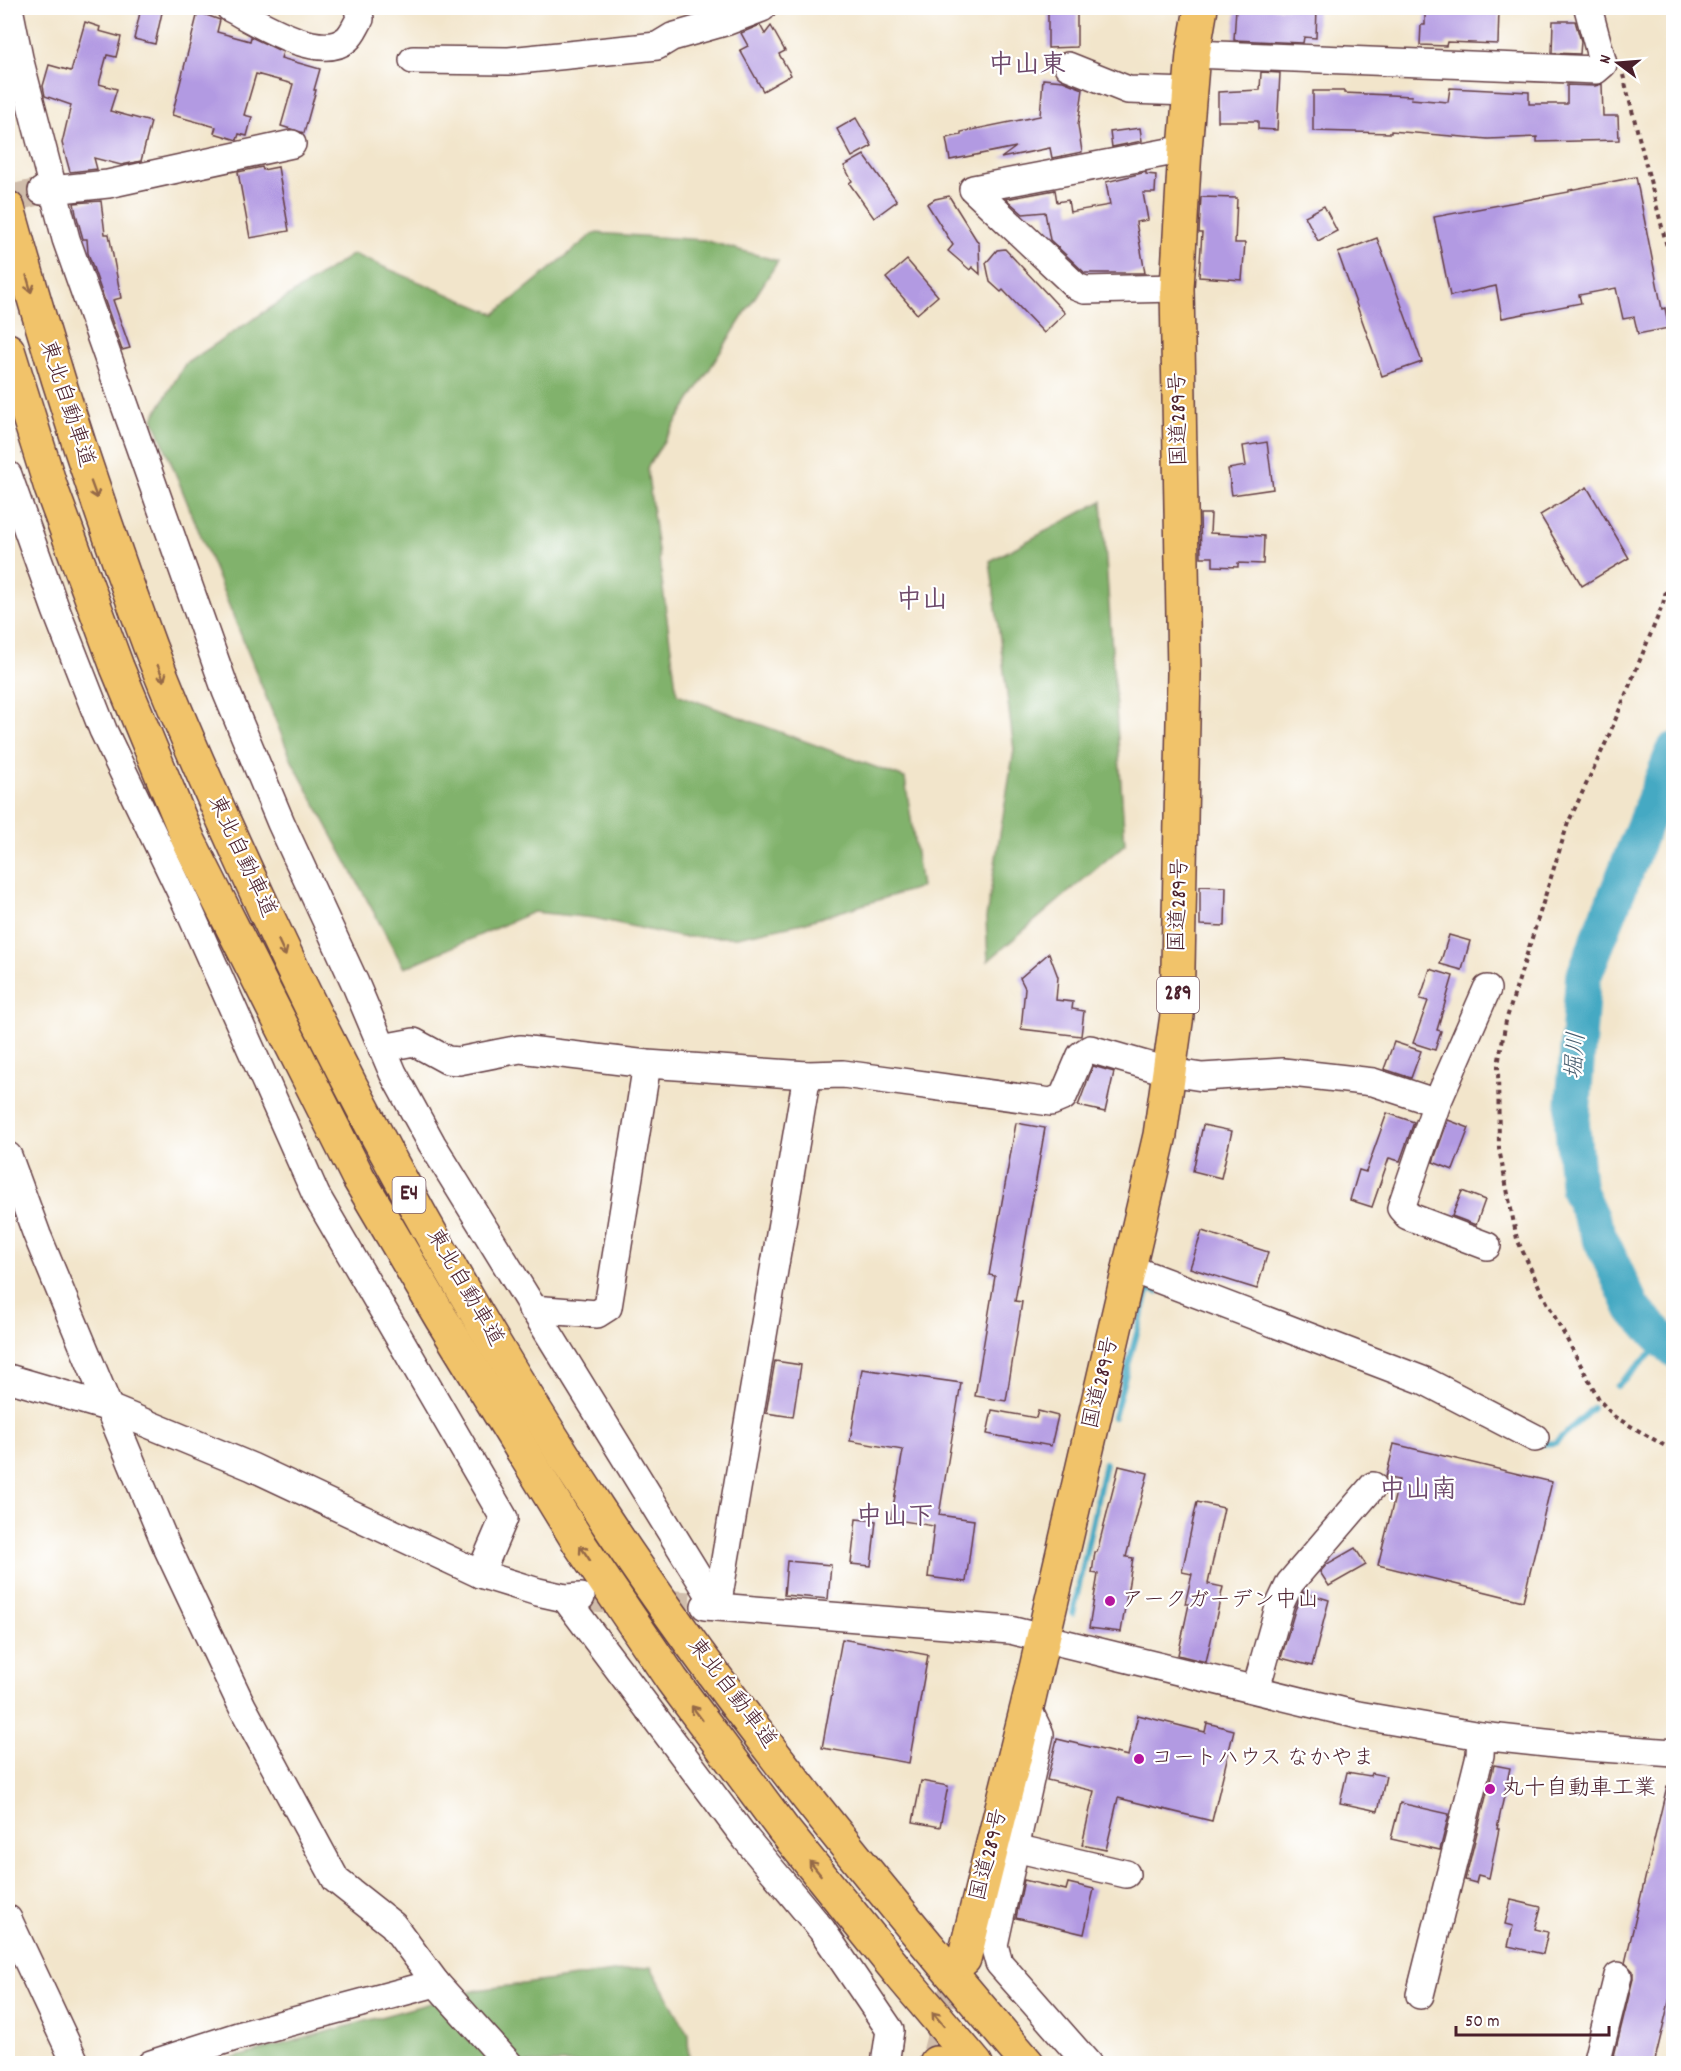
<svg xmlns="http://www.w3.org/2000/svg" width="1681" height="2071" font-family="Dekko,'Klee One',sans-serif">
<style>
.forest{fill:#81b26c;stroke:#66684c;stroke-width:1.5}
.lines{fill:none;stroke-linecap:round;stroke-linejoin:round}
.stream{stroke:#44a9c3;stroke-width:6}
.river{stroke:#44a9c3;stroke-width:36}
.building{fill:#b29ae2}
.minor-tunnel{stroke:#d0bdab;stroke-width:27;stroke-dasharray:27 14;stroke-linecap:butt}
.highway-tunnel{stroke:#d0bdab;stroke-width:33;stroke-dasharray:33 16;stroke-linecap:butt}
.minor-casing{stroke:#633d43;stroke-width:30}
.highway-casing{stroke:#633d43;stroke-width:36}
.path{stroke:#633d43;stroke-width:4;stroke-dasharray:4.5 4.5;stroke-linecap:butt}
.minor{stroke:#fff;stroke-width:27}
.highway{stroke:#f1c36a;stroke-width:33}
.oneway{stroke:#956947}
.poi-dot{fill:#b5179e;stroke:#fff;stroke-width:2}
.labels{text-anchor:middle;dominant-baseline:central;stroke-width:4.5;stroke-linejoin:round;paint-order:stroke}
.shield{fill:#fff;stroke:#80626b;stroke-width:1.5}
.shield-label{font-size:21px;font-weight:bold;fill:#4a1f2b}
.street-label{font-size:22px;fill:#4a1f2b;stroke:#fff}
.poi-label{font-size:22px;fill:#4a1f2b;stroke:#fff;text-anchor:start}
.water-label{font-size:24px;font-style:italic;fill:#475d6f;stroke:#fff}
.quarter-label{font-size:26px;font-weight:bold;fill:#6e4a6b;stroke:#fff}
</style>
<rect width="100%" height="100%" fill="#fff"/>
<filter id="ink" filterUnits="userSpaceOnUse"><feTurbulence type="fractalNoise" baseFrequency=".0167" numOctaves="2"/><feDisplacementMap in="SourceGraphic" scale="12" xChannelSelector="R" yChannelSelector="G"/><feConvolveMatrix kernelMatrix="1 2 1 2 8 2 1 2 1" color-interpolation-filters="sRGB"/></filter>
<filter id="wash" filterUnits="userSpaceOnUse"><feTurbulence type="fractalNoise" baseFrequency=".008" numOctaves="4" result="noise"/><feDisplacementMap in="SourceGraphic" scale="24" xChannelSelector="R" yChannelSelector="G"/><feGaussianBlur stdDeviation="1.35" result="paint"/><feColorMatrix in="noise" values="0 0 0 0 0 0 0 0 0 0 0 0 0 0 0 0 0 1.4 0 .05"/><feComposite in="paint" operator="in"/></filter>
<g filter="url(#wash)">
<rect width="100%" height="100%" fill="#f2e5cb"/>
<g class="forest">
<path d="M594 233 704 240 778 261 647 468 677 694 905 778 921 887 803 923 737 937H680L594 918 533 912 404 968 292 761 153 418 185 364 353 254 495 314Z"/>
<path d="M1102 501 1125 844 988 961 986 918 1014 750 990 561Z"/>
<path d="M651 1967 688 2034 689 2063 212 2064 477 1990Z"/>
</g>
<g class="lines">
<g class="stream">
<path d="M1617 1386 1664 1341"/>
<path d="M1114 1417 1149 1289 1157 1292"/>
<path d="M1540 1444 1555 1443 1593 1408"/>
<path d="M1073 1614 1105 1463"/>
</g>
<path class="river" d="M1674 750 1583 978 1572 1123 1578 1190 1633 1309 1674 1350"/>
</g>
<g id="blocks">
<g class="building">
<path d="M141 8H163L155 44 134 39Z"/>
<path d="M1048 8H1077V47L1048 48Z"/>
<path d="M1236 8H1317L1316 38 1304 37 1303 43 1234 40Z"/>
<path d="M1469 8 1499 9 1498 44 1447 42 1446 46 1420 45 1421 25H1425V11L1468 13Z"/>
<path d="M198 12 220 20 217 32 250 41 251 37 283 52 281 58 320 69 314 90H316L304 133 281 126 293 84 256 74 244 115 252 117 247 136 239 134 237 140 214 133 216 127 172 115Z"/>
<path d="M1553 21H1575L1581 41 1580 54 1552 53Z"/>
<path d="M85 22 100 27 99 31 121 37 116 57 107 55 99 84 117 89 110 111 151 122 141 161 121 165 94 158 97 169 70 172 62 143 71 105 45 96 43 86 49 65 71 71Z"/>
<path d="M760 25 765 34 771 26 785 51 779 54 791 75 763 91 740 50 748 46 741 33Z"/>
<path d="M1261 72 1280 73 1277 130 1258 129V121H1218V92L1260 90Z"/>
<path d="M1043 79 1063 81 1083 89 1078 125 1082 152 1052 158 1050 148 1001 158 1016 147 950 160 946 138 961 135V132L1040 116Z"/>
<path d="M1602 84 1603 116H1618L1619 140 1537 142V137L1488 139 1391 131V133L1313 131V91H1344V93L1412 96 1411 99 1448 102 1450 88 1529 92V104H1567V85L1595 86Z"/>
<path d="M856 118 872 146 852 157 837 129Z"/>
<path d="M1140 128 1142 141 1112 147 1110 132Z"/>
<path d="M864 155 897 201 874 218 849 183 852 181 844 166Z"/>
<path d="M262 167 263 170 278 167 289 231 250 238 238 172Z"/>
<path d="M1146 172V174L1156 175 1155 193H1143L1148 220 1136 222 1145 273H1085L1050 240 1045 212 1023 214 1006 199 1055 190 1057 202 1068 200 1070 212 1110 205 1106 182Z"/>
<path d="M1636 177 1662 309 1665 308 1669 328 1638 334 1634 317 1623 319 1616 288 1579 295 1581 303 1502 318 1496 286 1450 296 1434 217 1569 192V190Z"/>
<path d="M949 196 979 244 980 274 972 267 970 270 948 251 953 245 927 204 935 199Z"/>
<path d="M1201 197 1237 198 1235 243H1245L1242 280 1199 277 1202 233H1199Z"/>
<path d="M101 201 105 234H109L121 298 113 300 130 348 122 350 88 253 87 239H83L76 214 74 203Z"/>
<path d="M1324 206 1337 231 1318 241 1305 216Z"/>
<path d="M1377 238 1422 362 1382 376 1338 253Z"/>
<path d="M1005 249 1065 313 1044 333 1003 290 1001 292 990 282 986 263 997 250Z"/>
<path d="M907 260 938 296 917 314 886 278Z"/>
<path d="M1267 442 1273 489 1232 495 1228 469 1246 466 1243 446Z"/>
<path d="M1587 487 1629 558 1582 586 1540 515Z"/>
<path d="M1200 514H1211L1210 533 1264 536 1263 564 1238 563V567L1213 566V557H1201Z"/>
<path d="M1200 886 1226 887 1225 926 1200 925Z"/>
<path d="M1449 935 1470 941 1462 970 1440 964Z"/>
<path d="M1049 953 1058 977 1056 1000 1073 1002 1072 1009 1084 1011 1081 1036 1021 1029 1025 988 1020 978Z"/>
<path d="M1430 969 1453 976 1437 1030 1441 1031 1435 1050 1413 1043 1428 1001 1420 999Z"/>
<path d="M1394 1042 1421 1051 1411 1078 1384 1069Z"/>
<path d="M1093 1066 1114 1072 1105 1112 1078 1106Z"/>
<path d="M1387 1113 1414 1122 1400 1161 1389 1158 1372 1207 1350 1200 1359 1170 1366 1172Z"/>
<path d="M1448 1120 1469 1128 1453 1170 1433 1162Z"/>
<path d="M1016 1123 1045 1128 1015 1301 1022 1302 1006 1401 975 1396 995 1276 989 1275Z"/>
<path d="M1203 1125 1232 1131 1221 1178 1193 1171Z"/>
<path d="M1462 1191 1485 1200 1476 1225 1452 1216Z"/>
<path d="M1202 1231 1268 1252 1257 1289 1190 1268Z"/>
<path d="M775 1361 801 1365 793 1417 766 1413Z"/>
<path d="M862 1369 961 1383 939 1515 974 1520 966 1582 928 1577 934 1526 891 1519 903 1450 850 1441Z"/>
<path d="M992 1410 1036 1418 1038 1411 1058 1416 1051 1446 987 1434Z"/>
<path d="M1394 1444 1552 1482 1523 1601 1378 1565 1399 1480 1386 1477Z"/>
<path d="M1119 1466 1148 1473 1126 1557 1133 1558 1121 1632 1089 1628 1098 1574 1092 1573 1095 1552H1097Z"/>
<path d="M1197 1502 1224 1508 1208 1584 1223 1587 1206 1662 1178 1655 1189 1604H1185L1192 1574 1182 1572Z"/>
<path d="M856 1519 876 1521 871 1566 851 1564Z"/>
<path d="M1355 1548 1366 1565 1329 1586 1320 1572 1327 1564Z"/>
<path d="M787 1561 831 1565 828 1599 784 1595Z"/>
<path d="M1303 1592 1329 1600 1312 1666 1281 1658 1295 1610Z"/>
<path d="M842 1639 928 1655 909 1763 822 1748Z"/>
<path d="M1138 1715 1205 1732 1207 1723 1234 1730 1212 1821 1118 1798 1106 1850 1082 1845 1094 1791 1047 1780 1057 1739 1128 1756Z"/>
<path d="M1494 1765 1510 1768 1497 1829H1499L1489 1878 1478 1875 1476 1883 1465 1880Z"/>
<path d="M1347 1772 1370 1776 1371 1773 1386 1776 1378 1811 1340 1803Z"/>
<path d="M921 1781 948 1786 940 1827 913 1822Z"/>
<path d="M1667 1786H1674V1981L1654 2064H1612L1633 1979V1971L1625 1963Z"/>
<path d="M1400 1803 1449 1814 1440 1850 1391 1839Z"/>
<path d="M1024 1880 1066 1890 1068 1883 1094 1889 1084 1934 1016 1918Z"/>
<path d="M1511 1900 1541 1907 1535 1929 1548 1932 1543 1954 1508 1946 1513 1926 1505 1924Z"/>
</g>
</g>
</g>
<g filter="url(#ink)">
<use href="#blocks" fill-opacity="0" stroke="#633d43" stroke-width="1.5"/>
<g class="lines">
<g class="minor-tunnel">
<path d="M8 199 42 191"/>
<path d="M581 1597 705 1606"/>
</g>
<path class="highway-tunnel" d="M939 2053 964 1959"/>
<g class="minor-casing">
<g id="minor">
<path d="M9 8 19 58 66 239 226 691 281 823 355 983 393 1073 432 1144 717 1607"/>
<path d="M230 8C255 21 320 63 347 39 353 34 356 25 360 19L358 8"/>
<path d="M1193 54 1596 70 1603 64 1588 8"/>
<path d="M413 60 509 61 657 46 672 37 728 21 762 8"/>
<path d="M1068 66 1128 90 1190 92"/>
<path d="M42 191 108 184 292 144"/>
<path d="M1177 288 1085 290 1077 287 973 189 1185 149"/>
<path d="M8 475 56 610 103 730 186 903 316 1195 504 1518 480 1574"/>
<path d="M382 1048 414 1042 447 1060 459 1061 520 1049 647 1064 807 1075 843 1074 1051 1102 1063 1097 1081 1055 1090 1049 1170 1072 1202 1077 1283 1072 1373 1082 1437 1103"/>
<path d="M8 1156 37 1235 166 1545 242 1706 336 1880 393 1925 436 1983 509 2064"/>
<path d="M1487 1246 1408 1216 1401 1208 1437 1103 1487 989"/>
<path d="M1129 1268 1425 1381 1535 1438"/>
<path d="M532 1309 597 1314 608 1307 647 1064"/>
<path d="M8 1378 107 1407 252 1467 480 1574 538 1592 565 1598 581 1597"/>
<path d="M565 1598 746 1839 822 1930 890 2030 885 2064"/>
<path d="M705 1606 1010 1630 1358 1715 1481 1736 1573 1746 1674 1753"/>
<path d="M717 1607 807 1075"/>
<path d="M1256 1689 1280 1604 1290 1583 1373 1486"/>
<path d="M1027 1707 1040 1734 994 1945 999 1963 1088 2064"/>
<path d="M1015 1848 1126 1874"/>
<path d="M8 1919 76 2064"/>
<path d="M1420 1995 1480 1755 1481 1736"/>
<path d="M151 2064 238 2036 436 1983"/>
<path d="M1596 2064 1618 1976"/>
</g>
</g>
<g class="highway-casing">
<g id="highway">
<path d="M8 208C49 356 96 503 150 647 185 737 225 825 266 913 364 1123 478 1327 606 1521 733 1712 879 1890 1028 2064"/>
<path d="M8 350 51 488 117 667 189 841 358 1177 441 1318 581 1546 672 1680 783 1829 900 1974 976 2064"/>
<path d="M964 1959 1027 1707 1160 1135 1177 1015 1184 673 1177 288 1185 149 1193 54 1201 8"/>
<path d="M936 2064V2063"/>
</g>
</g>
<g class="path">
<path d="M1623 75 1674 274"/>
<path d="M1674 556 1663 604 1607 740 1568 823 1506 1021 1498 1065 1499 1149 1517 1239 1542 1293 1600 1401 1615 1417 1674 1451"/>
</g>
<use href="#minor" class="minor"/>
<use href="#highway" class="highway"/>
</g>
<defs><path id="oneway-shaft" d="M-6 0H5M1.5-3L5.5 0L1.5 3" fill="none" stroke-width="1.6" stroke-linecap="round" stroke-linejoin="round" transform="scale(1.5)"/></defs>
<g class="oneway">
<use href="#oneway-shaft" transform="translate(29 284) rotate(74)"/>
<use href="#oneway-shaft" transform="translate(94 490) rotate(70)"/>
<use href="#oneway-shaft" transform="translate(161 673) rotate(67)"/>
<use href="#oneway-shaft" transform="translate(282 948) rotate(65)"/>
<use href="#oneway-shaft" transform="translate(585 1553) rotate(-124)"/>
<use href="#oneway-shaft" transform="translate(697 1713) rotate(-127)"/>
<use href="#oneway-shaft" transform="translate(815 1868) rotate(-129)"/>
<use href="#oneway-shaft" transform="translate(938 2019) rotate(-130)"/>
</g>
</g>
<g class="poi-dot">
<circle cx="1110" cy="1601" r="6"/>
<circle cx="1139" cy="1759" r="6"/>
<circle cx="1490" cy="1789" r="6"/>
</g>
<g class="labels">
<g class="shield">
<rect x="1157" y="977" width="42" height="36" rx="4.5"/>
<rect x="392.5" y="1177" width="33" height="36" rx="4.5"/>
</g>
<g class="shield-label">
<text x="1178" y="995">289</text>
<text x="409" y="1195">E4</text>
</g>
<g class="street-label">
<text transform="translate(66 404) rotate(72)">東北自動車道</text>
<text transform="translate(1180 419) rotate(-91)">国道289号</text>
<text transform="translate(241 857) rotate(65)">東北自動車道</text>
<text transform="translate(1180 905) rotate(-88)">国道289号</text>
<text transform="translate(464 1288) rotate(60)">東北自動車道</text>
<text transform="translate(1102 1383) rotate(-77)">国道289号</text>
<text transform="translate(731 1694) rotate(53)">東北自動車道</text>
<text transform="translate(990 1855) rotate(-76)">国道289号</text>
</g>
<g class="poi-label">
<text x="1122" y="1601">アークガーデン中山</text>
<text x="1151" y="1759">コートハウス なかやま</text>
<text x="1502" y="1789">丸十自動車工業</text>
</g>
<g class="water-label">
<text transform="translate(1577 1056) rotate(-86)">堀川</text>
</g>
<g class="quarter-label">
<text x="1027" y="66">中山東</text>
<text x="922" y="601">中山</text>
<text x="1418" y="1491">中山南</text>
<text x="895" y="1518">中山下</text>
</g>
</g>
<rect width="1681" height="2071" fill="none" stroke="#fff" stroke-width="30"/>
<g transform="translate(1618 63) rotate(286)" stroke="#ffffff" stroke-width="4.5" paint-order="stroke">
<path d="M0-4.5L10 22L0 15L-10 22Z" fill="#4a1f2b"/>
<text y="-9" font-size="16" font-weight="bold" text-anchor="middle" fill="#4a1f2b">N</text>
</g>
<path d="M1456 2026v9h153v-9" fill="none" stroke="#4a1f2b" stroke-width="3"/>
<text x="1465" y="2026" font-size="18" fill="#4a1f2b" stroke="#ffffff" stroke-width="4.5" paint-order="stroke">50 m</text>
</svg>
